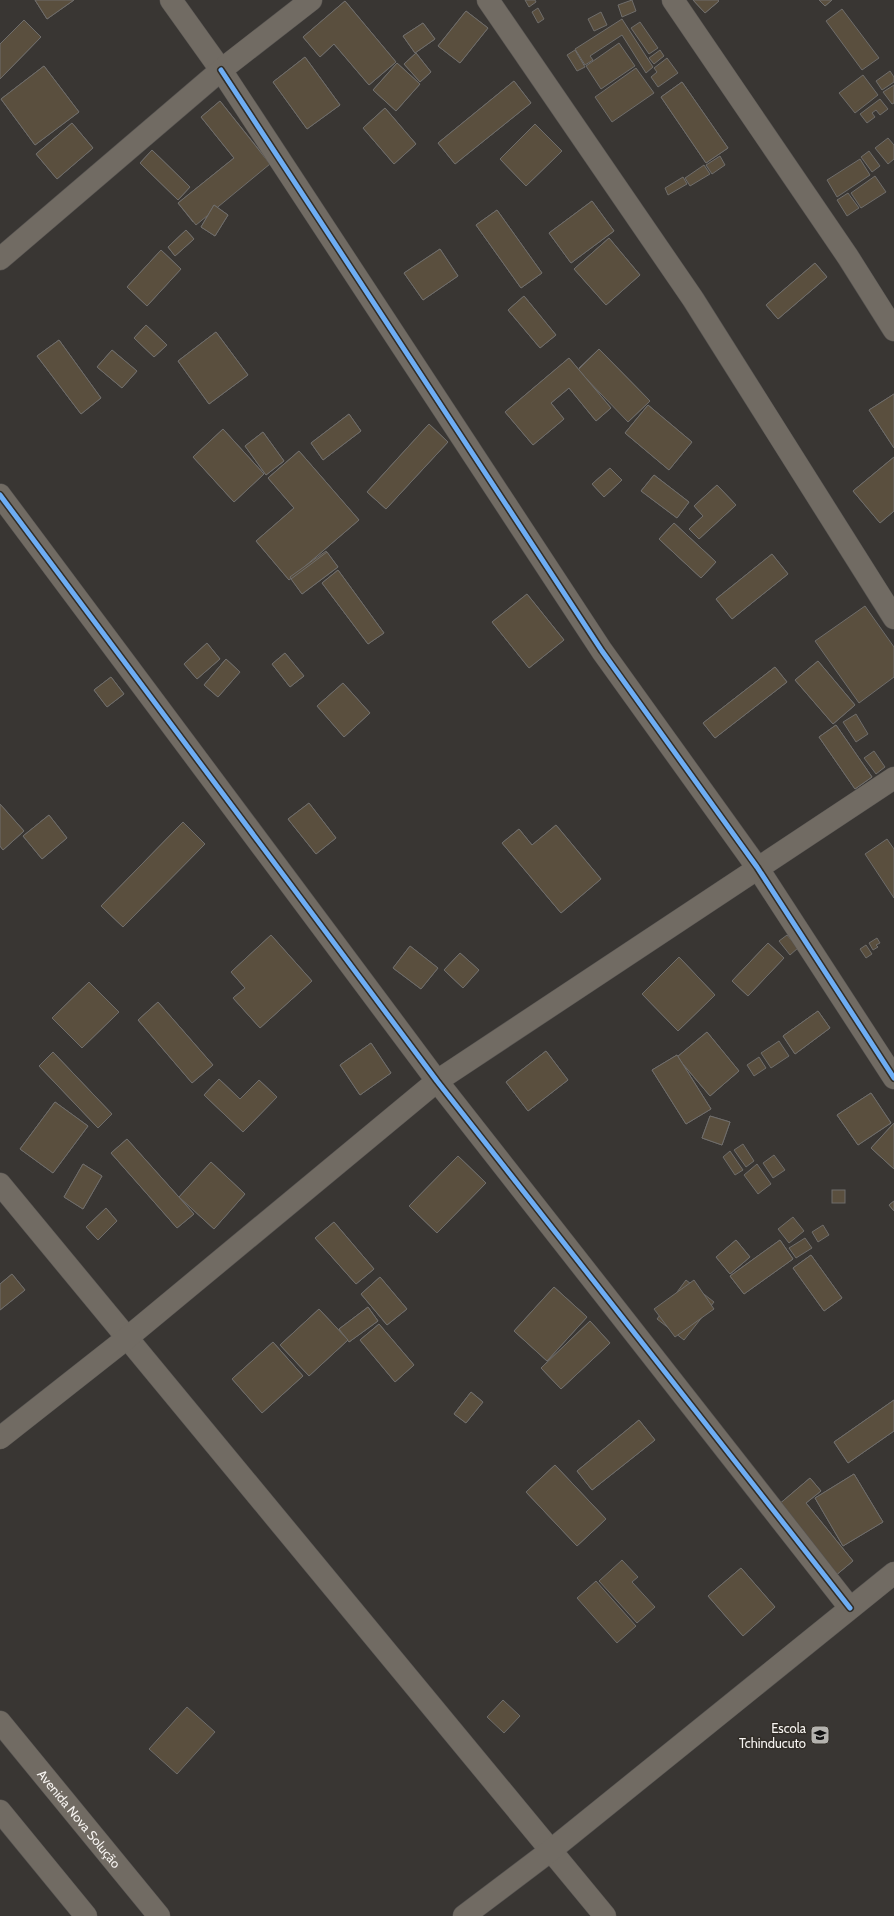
<svg xmlns="http://www.w3.org/2000/svg" width="894" height="1916" font-family="Cabin,sans-serif">
<style>
.building{fill:#5a4f3e;stroke:#6f6d6b}
.lines{fill:none;stroke-linecap:round;stroke-linejoin:round}
.minor-casing{stroke:#575452;stroke-width:23}
.minor{stroke:#716b63;stroke-width:22}
.cycleway-casing{stroke:#312d27;stroke-width:8}
.cycleway{stroke:#6dadf4;stroke-width:5}
.labels{text-anchor:middle;dominant-baseline:central;stroke-width:3;stroke-linejoin:round;paint-order:stroke}
.poi-label{font-size:13px;fill:#f7f4f1;stroke:#312d27;text-anchor:end}
.street-label{font-size:13px;fill:#f7f4f1;stroke:#312d27}
</style>
<rect width="100%" height="100%" fill="#393633"/>
<g class="building">
<path d="M35 0H74L47 19Z"/>
<path d="M35 0H74L47 19Z"/>
<path d="M525 0H535L536 2 529 7Z"/>
<path d="M632 0 636 11 622 17 618 5Z"/>
<path d="M693 0H718L719 1 705 13Z"/>
<path d="M693 0H718L719 1 705 13Z"/>
<path d="M819 0H832L825 6Z"/>
<path d="M819 0H832L825 6Z"/>
<path d="M345 1 396 62 369 85 334 44 320 57 303 37Z"/>
<path d="M345 1 396 62 369 85 334 44 320 57 303 37Z"/>
<path d="M538 8 544 19 538 23 532 12Z"/>
<path d="M842 9 879 58 862 70 826 21Z"/>
<path d="M466 11 488 28 460 63 438 46Z"/>
<path d="M466 11 488 28 460 63 438 46Z"/>
<path d="M601 12 607 25 594 31 588 19Z"/>
<path d="M622 19 653 67 646 73 622 35 590 56 593 60 585 65 575 49Z"/>
<path d="M24 20 41 37 0 79V44Z"/>
<path d="M24 20 41 37 0 79V44Z"/>
<path d="M640 22 658 48 649 54 631 28Z"/>
<path d="M423 23 435 39 415 53 403 36Z"/>
<path d="M423 23 435 39 415 53 403 36Z"/>
<path d="M619 43 635 66 601 89 586 66Z"/>
<path d="M575 50 585 67 577 71 567 55Z"/>
<path d="M660 50 664 56 654 64 649 58Z"/>
<path d="M416 53 431 72 420 82 404 64Z"/>
<path d="M416 53 431 72 420 82 404 64Z"/>
<path d="M305 57 340 105 307 129 273 82Z"/>
<path d="M305 57 340 105 307 129 273 82Z"/>
<path d="M667 58 678 73 658 87 651 77 657 72 654 68Z"/>
<path d="M397 63 420 84 396 111 373 90Z"/>
<path d="M397 63 420 84 396 111 373 90Z"/>
<path d="M44 66 79 112 35 145 1 99Z"/>
<path d="M44 66 79 112 35 145 1 99Z"/>
<path d="M636 68 654 93 612 122 595 97Z"/>
<path d="M890 71 894 77V82L882 90 876 81Z"/>
<path d="M863 75 878 95 855 113 839 93Z"/>
<path d="M514 81 531 103 455 164 438 143Z"/>
<path d="M514 81 531 103 455 164 438 143Z"/>
<path d="M682 82 728 148 706 163 661 97Z"/>
<path d="M682 82 728 148 706 163 661 97Z"/>
<path d="M894 85V103L892 104 883 92Z"/>
<path d="M880 99 888 109 880 115 876 110 872 113 875 117 867 123 860 114Z"/>
<path d="M220 101 268 161 193 222 178 203 234 158 201 117Z"/>
<path d="M220 101 270 164 196 225 178 203 234 158 201 117Z"/>
<path d="M385 108 416 144 394 164 363 128Z"/>
<path d="M385 108 416 144 394 164 363 128Z"/>
<path d="M72 123 93 148 57 179 36 154Z"/>
<path d="M72 123 93 148 57 179 36 154Z"/>
<path d="M535 124 562 151 526 186 500 159Z"/>
<path d="M535 124 562 151 526 186 500 159Z"/>
<path d="M888 138 894 145V159L888 164 875 148Z"/>
<path d="M152 150 190 187 178 200 140 163Z"/>
<path d="M152 150 190 187 178 200 140 163Z"/>
<path d="M869 151 880 166 872 172 861 157Z"/>
<path d="M720 156 725 165 712 174 706 165Z"/>
<path d="M860 159 870 175 837 197 827 180Z"/>
<path d="M704 165 710 174 690 186 685 178Z"/>
<path d="M875 176 886 192 861 208 851 193Z"/>
<path d="M683 177 687 184 668 195 665 188Z"/>
<path d="M848 193 859 208 847 216 837 200Z"/>
<path d="M592 201 614 231 571 263 549 233Z"/>
<path d="M592 201 614 231 571 263 549 233Z"/>
<path d="M214 205 228 215 215 236 201 227Z"/>
<path d="M214 205 228 215 215 236 201 227Z"/>
<path d="M497 210 542 273 521 288 476 225Z"/>
<path d="M497 210 542 273 521 288 476 225Z"/>
<path d="M186 230 194 239 175 256 168 247Z"/>
<path d="M186 230 194 239 175 256 168 247Z"/>
<path d="M609 238 640 275 606 305 574 269Z"/>
<path d="M609 238 640 275 606 305 574 269Z"/>
<path d="M440 249 458 276 423 300 404 273Z"/>
<path d="M440 249 458 276 423 300 404 273Z"/>
<path d="M161 250 181 269 147 306 127 287Z"/>
<path d="M161 250 181 269 147 306 127 287Z"/>
<path d="M815 263 827 277 778 319 766 305Z"/>
<path d="M815 263 827 277 778 319 766 305Z"/>
<path d="M524 296 556 335 540 348 508 310Z"/>
<path d="M524 296 556 335 540 348 508 310Z"/>
<path d="M146 325 167 345 154 357 134 338Z"/>
<path d="M146 325 167 345 154 357 134 338Z"/>
<path d="M216 332 248 375 209 404 178 361Z"/>
<path d="M216 332 248 375 209 404 178 361Z"/>
<path d="M59 340 101 398 81 414 37 356Z"/>
<path d="M59 340 101 398 81 414 37 356Z"/>
<path d="M599 349 650 401 629 421 579 368Z"/>
<path d="M599 349 650 401 628 422 578 370Z"/>
<path d="M112 350 137 371 122 388 97 367Z"/>
<path d="M112 350 137 371 122 388 97 367Z"/>
<path d="M569 358 611 408 596 421 569 388 551 403 564 419 533 445 505 412Z"/>
<path d="M569 358 611 408 596 421 569 388 551 403 564 419 533 445 505 412Z"/>
<path d="M894 394V448L869 410Z"/>
<path d="M894 394V448L869 410Z"/>
<path d="M648 405 692 442 669 470 625 433Z"/>
<path d="M648 405 692 442 669 470 625 433Z"/>
<path d="M349 414 361 431 323 460 311 443Z"/>
<path d="M349 414 361 431 323 460 311 443Z"/>
<path d="M429 424 448 442 386 509 367 492Z"/>
<path d="M429 424 448 442 386 509 367 492Z"/>
<path d="M223 429 264 474 234 502 193 457Z"/>
<path d="M223 429 264 474 234 502 193 457Z"/>
<path d="M263 432 284 461 266 475 245 446Z"/>
<path d="M263 432 284 461 266 475 245 446Z"/>
<path d="M299 451 359 520 289 580 256 541 294 508 268 478Z"/>
<path d="M299 451 359 520 289 580 256 541 294 508 268 478Z"/>
<path d="M894 457V511L880 523 853 491Z"/>
<path d="M894 457V511L880 523 853 491Z"/>
<path d="M610 468 622 480 604 497 592 484Z"/>
<path d="M610 468 622 480 604 497 592 484Z"/>
<path d="M654 475 689 502 677 518 641 491Z"/>
<path d="M654 475 689 502 677 518 641 491Z"/>
<path d="M717 485 736 505 699 539 689 529 703 516 694 506Z"/>
<path d="M717 485 736 505 699 539 689 529 703 516 694 506Z"/>
<path d="M674 523 716 562 701 578 659 539Z"/>
<path d="M674 523 716 562 701 578 659 539Z"/>
<path d="M326 551 338 567 302 594 290 577Z"/>
<path d="M327 552 338 567 302 594 291 579Z"/>
<path d="M772 554 788 574 732 619 716 599Z"/>
<path d="M772 554 788 574 732 619 716 599Z"/>
<path d="M338 570 384 633 368 644 322 583Z"/>
<path d="M338 570 384 633 368 644 322 583Z"/>
<path d="M527 594 564 640 529 668 492 622Z"/>
<path d="M527 594 564 640 529 668 492 622Z"/>
<path d="M865 606 894 647V677L859 703 815 641Z"/>
<path d="M207 643 220 659 197 679 184 664Z"/>
<path d="M207 643 220 659 197 679 184 664Z"/>
<path d="M285 653 304 676 290 687 272 664Z"/>
<path d="M285 653 304 676 290 687 272 664Z"/>
<path d="M226 659 240 672 218 697 204 685Z"/>
<path d="M226 659 240 672 218 697 204 685Z"/>
<path d="M818 661 855 705 833 724 795 680Z"/>
<path d="M818 661 855 705 833 724 795 680Z"/>
<path d="M775 667 787 682 715 738 703 723Z"/>
<path d="M775 667 787 682 715 738 703 723Z"/>
<path d="M111 677 124 694 107 707 94 690Z"/>
<path d="M111 677 124 694 107 707 94 690Z"/>
<path d="M343 683 370 713 344 737 317 706Z"/>
<path d="M343 683 370 713 344 737 317 706Z"/>
<path d="M856 714 868 734 856 742 843 722Z"/>
<path d="M836 725 872 777 855 789 819 737Z"/>
<path d="M836 725 872 777 855 789 819 737Z"/>
<path d="M874 751 885 767 876 774 864 758Z"/>
<path d="M309 803 336 838 316 854 288 819Z"/>
<path d="M309 803 336 838 316 854 288 819Z"/>
<path d="M0 804 24 831 3 850 0 846Z"/>
<path d="M0 804 24 831 3 850 0 846Z"/>
<path d="M49 815 67 838 42 859 23 836Z"/>
<path d="M49 815 67 838 42 859 23 836Z"/>
<path d="M183 822 205 844 123 927 101 906Z"/>
<path d="M183 822 205 844 123 927 101 906Z"/>
<path d="M556 825 601 879 561 913 502 843 519 829 532 845Z"/>
<path d="M556 825 601 879 561 913 502 843 519 829 532 845Z"/>
<path d="M887 839 894 849V898L865 854Z"/>
<path d="M271 935 312 981 260 1028 233 998 245 988 231 972Z"/>
<path d="M271 935 312 981 260 1028 233 998 245 988 231 972Z"/>
<path d="M787 935 798 948 790 955 779 941Z"/>
<path d="M877 938 880 943 876 945 878 947 873 950 869 943Z"/>
<path d="M768 943 784 958 748 996 732 981Z"/>
<path d="M768 943 784 958 748 996 732 981Z"/>
<path d="M866 945 872 954 866 958 860 949Z"/>
<path d="M410 946 438 968 421 989 393 968Z"/>
<path d="M410 946 438 968 421 989 393 968Z"/>
<path d="M460 953 479 970 463 988 444 970Z"/>
<path d="M460 953 479 970 463 988 444 970Z"/>
<path d="M679 957 715 995 678 1031 642 994Z"/>
<path d="M679 957 715 995 678 1031 642 994Z"/>
<path d="M89 982 119 1012 82 1048 52 1018Z"/>
<path d="M89 982 119 1012 82 1048 52 1018Z"/>
<path d="M158 1002 213 1065 192 1083 138 1020Z"/>
<path d="M158 1002 213 1065 192 1083 138 1020Z"/>
<path d="M818 1011 830 1028 795 1054 783 1036Z"/>
<path d="M818 1011 830 1028 795 1054 783 1036Z"/>
<path d="M707 1032 739 1071 710 1096 677 1057Z"/>
<path d="M707 1032 739 1071 710 1096 677 1057Z"/>
<path d="M779 1041 789 1056 771 1068 761 1053Z"/>
<path d="M371 1043 391 1073 360 1095 340 1065Z"/>
<path d="M371 1043 391 1073 360 1095 340 1065Z"/>
<path d="M546 1051 568 1080 528 1111 506 1082Z"/>
<path d="M546 1051 568 1080 528 1111 506 1082Z"/>
<path d="M53 1052 112 1114 98 1128 39 1066Z"/>
<path d="M53 1052 112 1114 98 1128 39 1066Z"/>
<path d="M677 1055 711 1109 686 1124 652 1070Z"/>
<path d="M677 1055 711 1109 686 1124 652 1070Z"/>
<path d="M759 1057 766 1068 754 1076 747 1065Z"/>
<path d="M219 1079 240 1099 259 1080 277 1097 243 1132 204 1095Z"/>
<path d="M219 1079 240 1099 259 1080 277 1097 243 1132 204 1095Z"/>
<path d="M871 1093 891 1123 858 1145 837 1115Z"/>
<path d="M871 1093 891 1123 858 1145 837 1115Z"/>
<path d="M55 1102 88 1126 53 1173 20 1149Z"/>
<path d="M55 1102 88 1126 53 1173 20 1149Z"/>
<path d="M710 1116 730 1122 722 1145 702 1138Z"/>
<path d="M710 1116 730 1122 722 1145 702 1138Z"/>
<path d="M894 1123V1169L871 1148Z"/>
<path d="M894 1123V1169L871 1148Z"/>
<path d="M127 1139 194 1214 177 1228 111 1153Z"/>
<path d="M127 1139 194 1214 177 1228 111 1153Z"/>
<path d="M743 1144 754 1161 746 1167 734 1150Z"/>
<path d="M730 1151 743 1170 735 1175 723 1157Z"/>
<path d="M774 1155 785 1170 773 1178 763 1163Z"/>
<path d="M458 1156 486 1183 437 1233 409 1206Z"/>
<path d="M458 1156 486 1183 437 1233 409 1206Z"/>
<path d="M211 1162 245 1194 214 1229 179 1197Z"/>
<path d="M211 1162 245 1194 214 1229 179 1197Z"/>
<path d="M83 1164 102 1176 83 1209 64 1197Z"/>
<path d="M83 1164 102 1176 83 1209 64 1197Z"/>
<path d="M757 1164 771 1184 758 1194 744 1175Z"/>
<rect x="832" y="1190" width="13" height="13"/>
<path d="M894 1201V1211L889 1205Z"/>
<path d="M894 1201V1211L889 1205Z"/>
<path d="M106 1208 117 1221 98 1240 86 1227Z"/>
<path d="M106 1208 117 1221 98 1240 86 1227Z"/>
<path d="M793 1217 804 1231 789 1243 778 1229Z"/>
<path d="M334 1222 374 1269 356 1284 315 1238Z"/>
<path d="M334 1222 374 1269 356 1284 315 1238Z"/>
<path d="M823 1225 829 1235 818 1242 812 1232Z"/>
<path d="M805 1238 812 1248 796 1258 789 1248Z"/>
<path d="M736 1240 750 1257 730 1274 716 1257Z"/>
<path d="M736 1240 750 1257 730 1274 716 1257Z"/>
<path d="M780 1240 793 1259 744 1294 730 1276Z"/>
<path d="M780 1240 793 1259 744 1294 730 1276Z"/>
<path d="M811 1255 842 1298 824 1311 793 1268Z"/>
<path d="M811 1255 842 1298 824 1311 793 1268Z"/>
<path d="M12 1274 25 1290 0 1310V1284Z"/>
<path d="M12 1274 25 1290 0 1310V1284Z"/>
<path d="M380 1277 407 1309 387 1325 361 1294Z"/>
<path d="M380 1277 407 1309 387 1325 361 1294Z"/>
<path d="M686 1280 714 1302 684 1340 657 1319Z"/>
<path d="M694 1280 714 1309 675 1337 654 1309Z"/>
<path d="M554 1287 587 1317 547 1361 514 1331Z"/>
<path d="M554 1287 587 1317 547 1361 514 1331Z"/>
<path d="M368 1307 378 1321 349 1342 339 1329Z"/>
<path d="M368 1307 378 1321 349 1342 339 1329Z"/>
<path d="M319 1309 348 1340 309 1376 280 1345Z"/>
<path d="M319 1309 348 1340 309 1376 280 1345Z"/>
<path d="M590 1321 610 1343 561 1389 541 1368Z"/>
<path d="M590 1321 610 1343 561 1389 541 1368Z"/>
<path d="M379 1324 414 1365 395 1382 360 1340Z"/>
<path d="M379 1324 414 1365 395 1382 360 1340Z"/>
<path d="M273 1342 303 1376 262 1413 232 1379Z"/>
<path d="M273 1342 303 1376 262 1413 232 1379Z"/>
<path d="M471 1392 483 1402 466 1423 454 1414Z"/>
<path d="M471 1392 483 1402 466 1423 454 1414Z"/>
<path d="M894 1400V1431L848 1463 834 1442Z"/>
<path d="M894 1400V1431L848 1463 834 1442Z"/>
<path d="M639 1420 655 1440 592 1490 577 1471Z"/>
<path d="M639 1420 655 1440 592 1490 577 1471Z"/>
<path d="M555 1465 606 1519 577 1546 526 1492Z"/>
<path d="M555 1465 606 1519 577 1546 526 1492Z"/>
<path d="M854 1474 883 1522 843 1546 815 1498Z"/>
<path d="M854 1474 883 1522 843 1546 815 1498Z"/>
<path d="M810 1478 821 1491 806 1503 853 1561 835 1576 777 1506Z"/>
<path d="M810 1478 821 1491 806 1503 853 1561 835 1576 777 1506Z"/>
<path d="M622 1560 638 1577 632 1582 655 1607 637 1623 599 1581Z"/>
<path d="M741 1568 775 1607 743 1636 708 1596Z"/>
<path d="M741 1568 775 1607 743 1636 708 1596Z"/>
<path d="M596 1581 636 1626 617 1643 577 1598Z"/>
<path d="M503 1700 520 1716 504 1733 487 1717Z"/>
<path d="M187 1707 215 1732 177 1774 149 1749Z"/>
</g>
<g class="lines">
<g class="minor-casing">
<g id="minor">
<path d="M171 0 221 70 602 651 757 867 894 1078"/>
<path d="M488 0 693 299 894 618"/>
<path d="M673 0 848 257 894 330"/>
<path d="M0 259 221 70 311 0"/>
<path d="M0 495 437 1081 850 1608"/>
<path d="M0 1184 605 1916"/>
<path d="M0 1438 127 1338 437 1081 894 778"/>
<path id="s1" d="M0 1722 159 1916"/>
<path d="M0 1811 86 1916"/>
<path d="M464 1916 550 1851 894 1573"/>
</g>
</g>
<use href="#minor" class="minor"/>
<g class="cycleway-casing">
<g id="cycleway">
<path d="M221 70 602 651 757 867 894 1078"/>
<path d="M0 495 437 1081 850 1608"/>
</g>
</g>
<use href="#cycleway" class="cycleway"/>
</g>
<defs>
<g id="school-square" transform="scale(1)"><rect x="-9" y="-9" width="18" height="18" rx="4" fill="#b4b2ae" stroke="#312d27"/><path d="M0-5L7-2L0 1L-7-2ZM-4 1L0 2.5L4 1V4Q0 6-4 4Z" fill="#111"/></g>
</defs>
<g fill-rule="evenodd">
<use href="#school-square" x="820" y="1735"/>
</g>
<g class="labels">
<g class="poi-label">
<text x="806" y="1728">Escola<tspan x="806" dy="15">Tchinducuto</tspan></text>
</g>
<g class="street-label">
<text stroke="none"><textPath href="#s1" startOffset="125">Avenida Nova Solução</textPath></text>
</g>
</g>
</svg>
